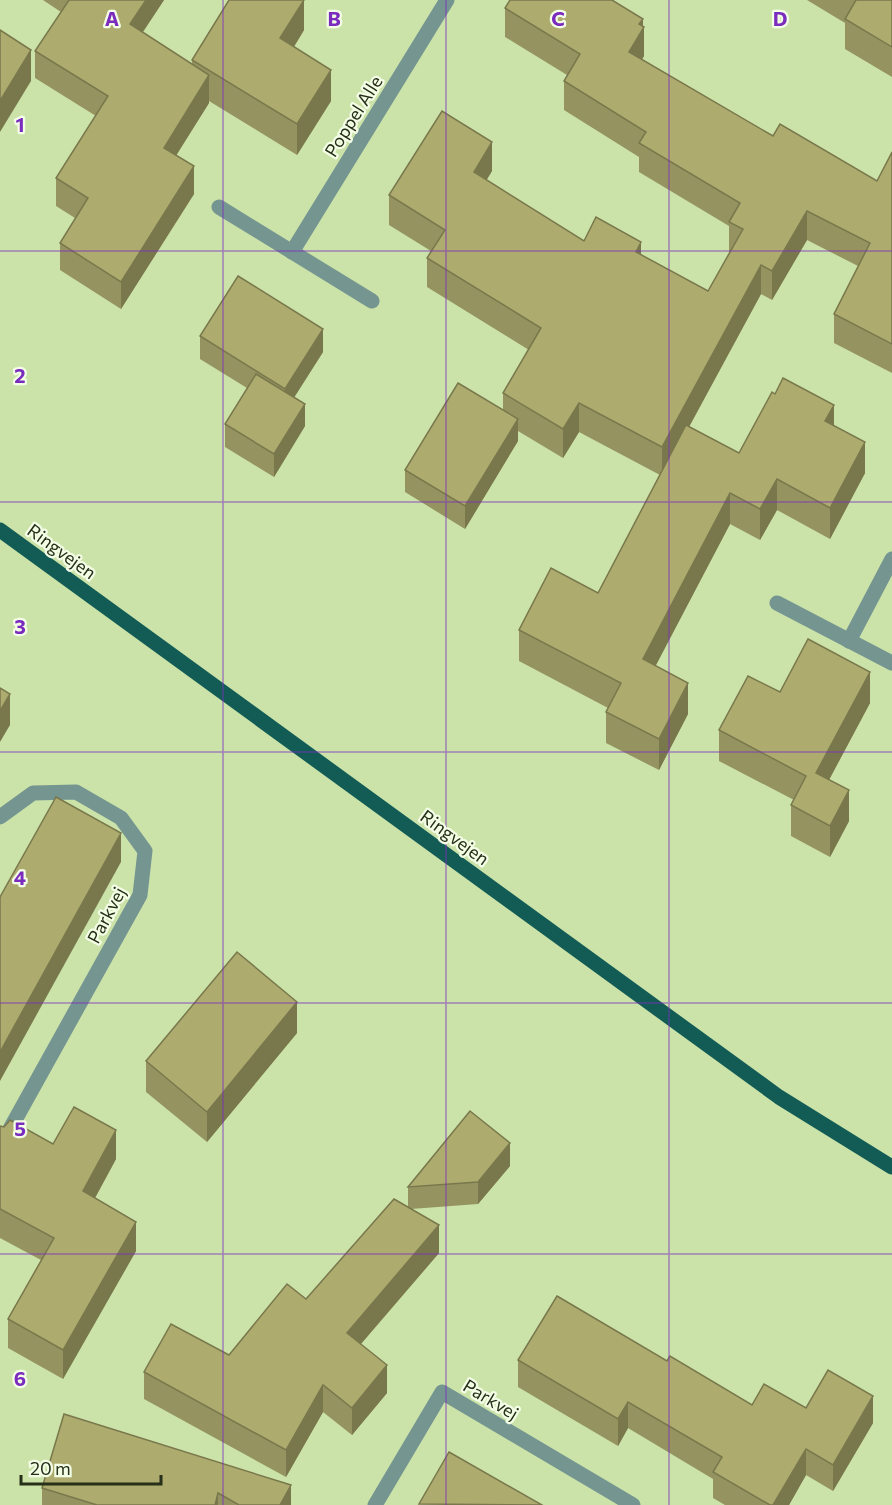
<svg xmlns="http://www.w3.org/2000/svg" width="892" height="1505" font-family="Commissioner,sans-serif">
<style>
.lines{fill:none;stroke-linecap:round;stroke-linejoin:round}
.minor{stroke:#759591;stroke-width:15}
.primary{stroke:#135c56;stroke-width:15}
.wall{fill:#95935f}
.shaded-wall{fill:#79784d}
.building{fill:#adab6e;stroke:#79784d;stroke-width:1.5}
.grid{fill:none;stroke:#7b2cbf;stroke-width:1.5;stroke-opacity:0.55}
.labels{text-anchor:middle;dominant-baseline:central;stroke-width:4.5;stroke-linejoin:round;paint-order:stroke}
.street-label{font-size:18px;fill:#262f18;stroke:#f4fee7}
.grid-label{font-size:20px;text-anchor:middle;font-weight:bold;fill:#7b2cbf;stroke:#f4fee7;stroke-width:4.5;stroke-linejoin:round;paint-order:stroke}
</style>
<rect width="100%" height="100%" fill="#cbe3a9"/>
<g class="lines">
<g class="minor">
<path d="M219 207 372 301"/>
<path d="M292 252 447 0"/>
<path d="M777 603 892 663"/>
<path d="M849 641 892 559"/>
<path d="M0 817 33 793 76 792 121 818 145 851 140 895 0 1147"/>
<path d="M375 1505 442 1392 633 1505"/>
</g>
<path class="primary" d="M0 530 779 1097 892 1167"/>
</g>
<g class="wall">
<path d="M43 0H164L143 32 192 65V60L304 0V30L294 47 331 101 297 155 209 101V103L176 155 194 194 121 309 60 270V243L75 218 56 206V178L96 116 35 78V51L61 12Z"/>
<path d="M614 0V1L643 26 644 56 642 59 773 136 877 181 892 152V373L834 343V314L858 266 807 240 772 300 761 294 689 426 739 453 834 425 865 473 830 539 777 510 760 540 730 524 655 666 688 714 659 770 606 743V712L608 708 519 661V630L598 593 660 475 579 432 563 458 518 431V441L465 529 405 492V470L503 410V393L529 350 427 287V258L431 251 389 225V195L492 171 486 180 584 241 641 255 708 291 730 252 729 251V226L639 172V157L564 110V81L567 75 505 37V8Z"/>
<path d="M807 0H892V77L845 49V23Z"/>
<path d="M200 336 323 352 294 397 305 426 274 477 225 447V424L247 388 200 359Z"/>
<path d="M780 692 870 703 829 780 849 821 830 857 791 836V805L794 800 719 761V730Z"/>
<path d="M297 1033 207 1142 146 1092V1061Z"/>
<path d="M0 1126 53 1144 116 1159 95 1198 136 1251 63 1379 8 1348V1319L41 1260 0 1238Z"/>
<path d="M510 1166 478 1204 411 1209 439 1253 361 1344 387 1393 352 1435 323 1412 286 1477 144 1399V1372L229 1355 306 1299 408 1207V1187Z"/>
<path d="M518 1360 667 1361 752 1405 806 1408 873 1423 833 1491 806 1475 789 1505H725L713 1498V1479L628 1428 618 1446 518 1387Z"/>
<path d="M64 1414 291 1505H42V1488Z"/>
</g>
<g class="shaded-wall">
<path d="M146 0H164L130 51V24Z"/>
<path d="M304 0V30L280 69V38Z"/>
<path d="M643 19V29L644 27V56L629 81V52L639 24Z"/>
<path d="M31 50V81L0 132V101Z"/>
<path d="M331 70V101L297 155V124Z"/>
<path d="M209 75V103L164 175V148Z"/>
<path d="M492 142V171L474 201V172Z"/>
<path d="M194 166V194L121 309V282Z"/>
<path d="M807 211V240L772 300V271Z"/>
<path d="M641 242V271L636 252Z"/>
<path d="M761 265V294L662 477V447Z"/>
<path d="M323 329V352L285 412V389Z"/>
<path d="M579 403V432L563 458V429Z"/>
<path d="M305 404V426L274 477V454Z"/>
<path d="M834 405V436L825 421Z"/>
<path d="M518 419V441L465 529V506Z"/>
<path d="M865 442V473L830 539V508Z"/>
<path d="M777 479V510L760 540V509Z"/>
<path d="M730 493V524L643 690V659Z"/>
<path d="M870 672V703L816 804V773Z"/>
<path d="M688 683V714L659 770V739Z"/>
<path d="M10 694V725L0 742V711Z"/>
<path d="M849 790V821L830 857V826Z"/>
<path d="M121 833V862L0 1081V1052Z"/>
<path d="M297 1002V1033L207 1142V1112Z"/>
<path d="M116 1130V1159L83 1220V1191Z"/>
<path d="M510 1143V1166L478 1204V1182Z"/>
<path d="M136 1222V1251L63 1379V1350Z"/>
<path d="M439 1225V1253L347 1360V1333Z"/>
<path d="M387 1365V1393L352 1435V1408Z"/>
<path d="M323 1385V1412L286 1477V1450Z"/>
<path d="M873 1396V1423L833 1491V1465Z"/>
<path d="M628 1402V1428L618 1446V1419Z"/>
<path d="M806 1449V1475L789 1505H773Z"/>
<path d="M291 1485V1505H280Z"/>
<path d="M218 1493V1505H215Z"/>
</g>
<g class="building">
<path d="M69 0H146L130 24 209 75 164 148 194 166 121 282 60 243 88 198 56 178 108 96 35 51Z"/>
<path d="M229 0H304L280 38 331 70 297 124 192 60Z"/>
<path d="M510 0H612L643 19 639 24 644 27 629 52 773 136 780 124 877 181 892 152V344L834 314 870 243 807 211 772 271 761 265 662 447 579 403 563 429 503 393 541 328 427 258 445 230 389 195 442 111 492 142 474 172 584 241 596 217 641 242 636 252 708 291 743 229 729 222 740 203 639 143 646 132 564 81 580 54 505 8Z"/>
<path d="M856 0H892V47L845 19Z"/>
<path d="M0 30 31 50 0 101Z"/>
<path d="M238 276 323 329 285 389 200 336Z"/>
<path d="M256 374 305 404 274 454 225 424Z"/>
<path d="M783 378 834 405 825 421 865 442 830 508 777 479 760 509 730 493 643 659 688 683 659 739 606 712 621 683 519 630 551 568 598 593 686 425 739 453 772 392 775 394Z"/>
<path d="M458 383 518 419 465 506 405 470Z"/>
<path d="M808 639 870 672 816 773 849 790 830 826 791 805 806 776 719 730 748 676 780 692Z"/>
<path d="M0 688 10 694 0 711Z"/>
<path d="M56 797 121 833 0 1052V897Z"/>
<path d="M237 952 297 1002 207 1112 146 1061Z"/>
<path d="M74 1107 116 1130 83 1191 136 1222 63 1350 8 1319 54 1238 0 1209V1126L4 1127 10 1120 53 1144Z"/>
<path d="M470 1111 510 1143 478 1182 408 1187Z"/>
<path d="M394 1199 439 1225 347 1333 387 1365 352 1408 323 1385 286 1450 144 1372 171 1324 229 1355 287 1284 306 1299Z"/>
<path d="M557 1296 667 1361 670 1356 752 1405 764 1384 806 1408 828 1370 873 1396 833 1465 806 1449 773 1505H770L713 1472 722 1457 628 1402 618 1419 518 1360Z"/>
<path d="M64 1414 291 1485 280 1505H239L218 1493 215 1505H97L42 1488Z"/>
<path d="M449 1452 542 1505 419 1504Z"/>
</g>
<path class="grid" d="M223 0V1505M446 0V1505M669 0V1505M0 251H892M0 502H892M0 752H892M0 1003H892M0 1254H892"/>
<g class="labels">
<g class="street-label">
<text transform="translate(353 116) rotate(-58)">Poppel Alle</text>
<text transform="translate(62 551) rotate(36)">Ringvejen</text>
<text transform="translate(455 837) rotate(36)">Ringvejen</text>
<text transform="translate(106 915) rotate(-62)">Parkvej</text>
<text transform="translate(491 1399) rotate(31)">Parkvej</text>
</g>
</g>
<g class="grid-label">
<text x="112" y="26">A</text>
<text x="334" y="26">B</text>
<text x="558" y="26">C</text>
<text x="780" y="26">D</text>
<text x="20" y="132">1</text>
<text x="20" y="383">2</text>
<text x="20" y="634">3</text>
<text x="20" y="885">4</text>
<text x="20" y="1136">5</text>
<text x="20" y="1386">6</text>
</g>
<path d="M21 1475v9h140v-9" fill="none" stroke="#262f18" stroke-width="3"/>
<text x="30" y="1475" font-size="18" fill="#262f18" stroke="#f4fee7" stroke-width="4.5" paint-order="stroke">20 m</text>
</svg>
